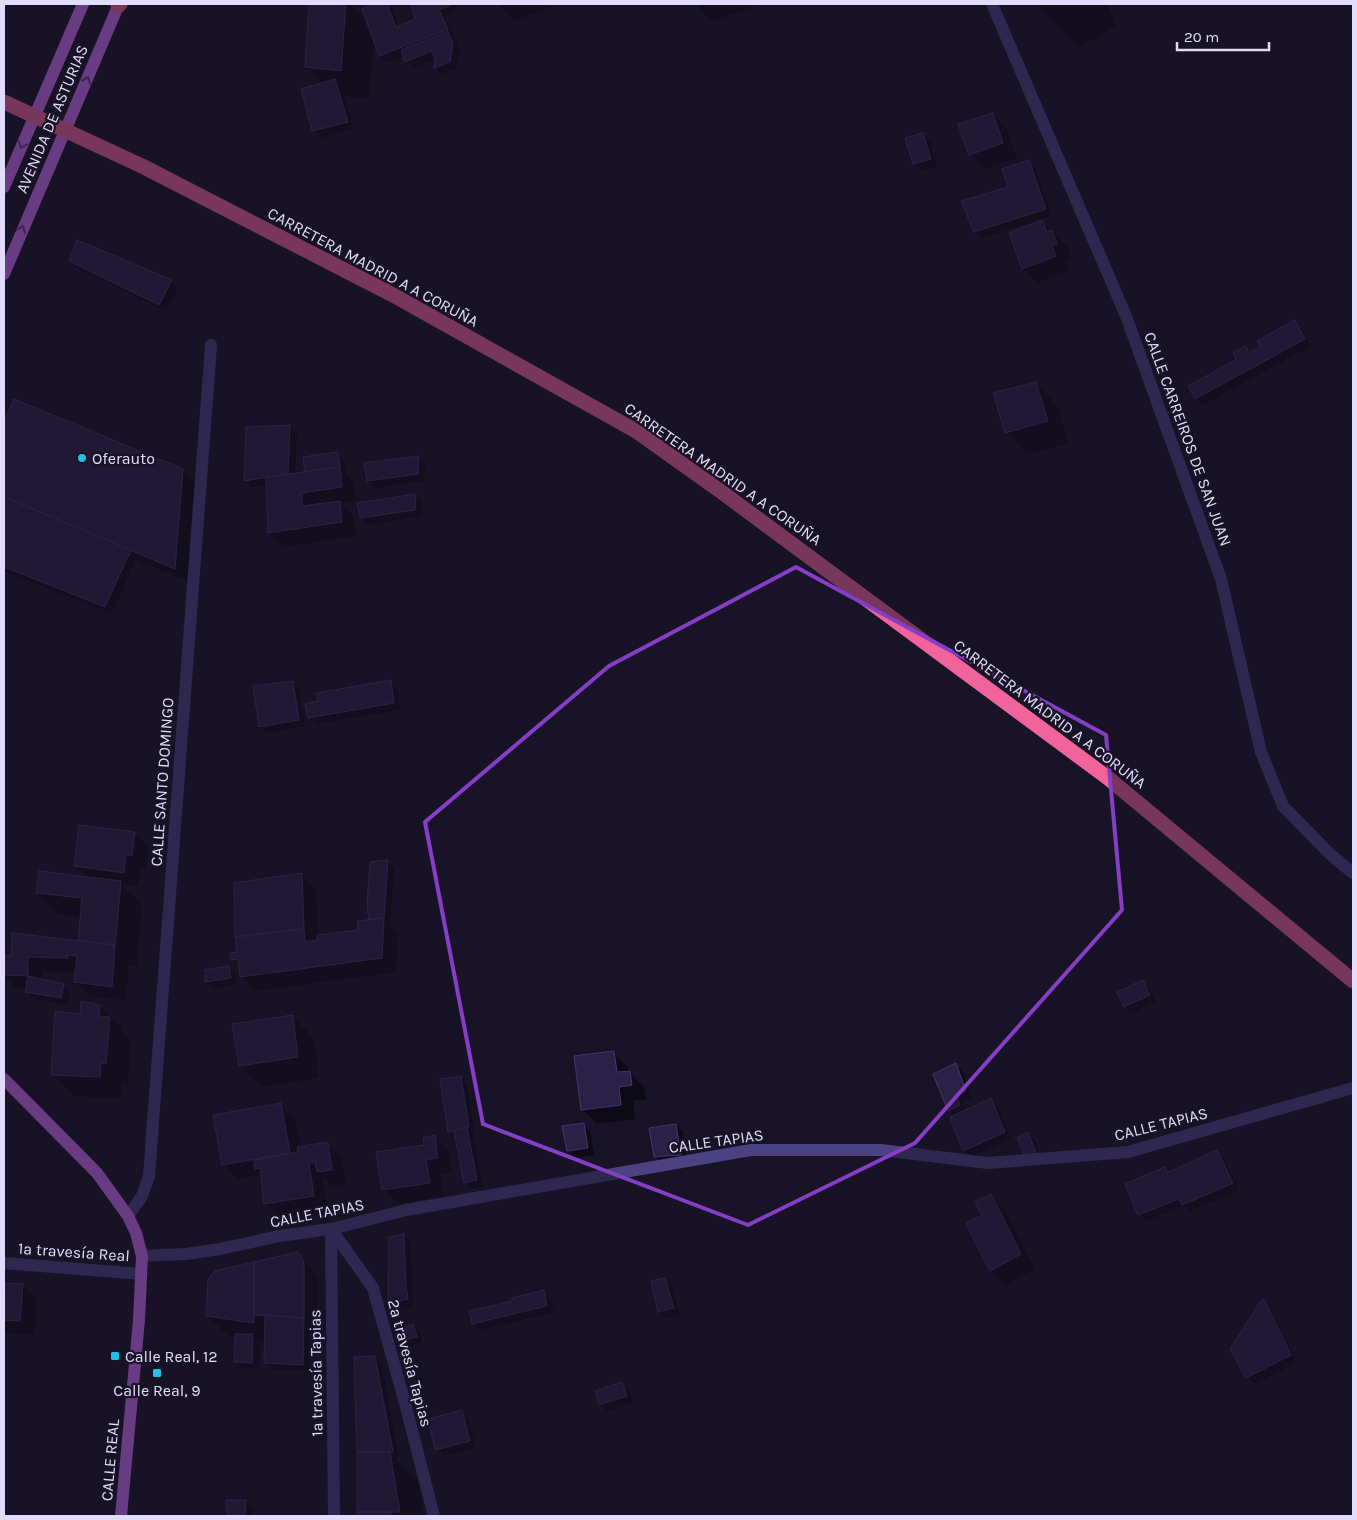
<svg xmlns="http://www.w3.org/2000/svg" width="1357" height="1520" font-family="Karla,sans-serif">
<style>
.shadow{fill:#0007}
.building{fill:#2b2146;stroke:#453570}
.lines{fill:none;stroke-linecap:round;stroke-linejoin:round}
.minor{stroke:#4a4281;stroke-width:12}
.major{stroke:#ca6ef1;stroke-width:12}
.highway{stroke:#f0639b;stroke-width:15}
.highway-bridge{stroke:#f0639b;stroke-width:15}
.oneway{stroke:#683c82}
.marked{fill:none;stroke:#853ec5;stroke-width:4;stroke-linejoin:round}
.poi-dot{fill:#1bc3e9;stroke:#181327;stroke-width:2}
.labels{text-anchor:middle;dominant-baseline:central;stroke-width:4.5;stroke-linejoin:round;paint-order:stroke}
.street-label{font-size:16px;fill:#e2dcfc;stroke:#181327}
.poi-label{font-size:16px;fill:#e2dcfc;stroke:#181327;text-anchor:start}
</style>
<rect width="100%" height="100%" fill="#181327"/>
<g class="shadow">
<path d="M310 4H350L368 22 363 10 377 4H388L391 7 399 27 417 20 412 4H456L458 11 445 17 454 36 452 37 455 39 460 52 457 68 442 74 435 68 436 59 413 68 406 61 404 56 387 63 380 56 374 38 369 99 344 96 354 129 321 138 314 131 303 90 323 84 306 67Z"/>
<path d="M499 4H558L514 21 500 7Z"/>
<path d="M696 4H764L712 21Z"/>
<path d="M1038 4H1107L1117 26 1079 47 1039 7Z"/>
<path d="M993 114 1007 129 1017 158 984 169 970 154Z"/>
<path d="M923 134 930 141 937 166 921 170 914 163Z"/>
<path d="M1028 162 1035 169 1052 216 982 238 975 231Z"/>
<path d="M1042 222 1067 246 1071 258 1066 260 1070 271 1037 283 1023 268Z"/>
<path d="M70 261 171 281 178 288 166 311 77 268Z"/>
<path d="M1295 322 1302 329 1311 346 1203 405 1196 398 1238 361 1245 348 1251 353 1262 347Z"/>
<path d="M1035 383 1057 405 1069 443 1028 454 1006 432Z"/>
<path d="M15 400 182 470 197 485 189 582 136 560 112 613 4 571V426Z"/>
<path d="M290 427 297 434 295 475 308 473 337 453 344 460 346 475 354 483 356 501 341 504 354 517 356 536 284 547 270 533 268 485 252 487 245 480Z"/>
<path d="M419 457 426 464 424 481 375 488 368 481Z"/>
<path d="M416 495 422 502V516L368 525 361 518Z"/>
<path d="M390 681 397 688 400 710 316 724 309 717Z"/>
<path d="M292 682 299 689 305 726 267 733 260 726Z"/>
<path d="M134 833 149 848 146 869H141L138 886 123 885 142 904 137 966 129 965 126 1000 90 997 75 982 76 972 43 971 42 981 63 985 70 992 68 1005 34 999 27 992V989L16 988 4 976V957L12 958 79 942 82 917 59 914 37 893 88 878 75 866Z"/>
<path d="M387 862 394 869 390 926 398 934 396 972 256 991 241 976 240 967 232 959 238 954 301 874 316 889 318 936 359 931 372 920 370 919Z"/>
<path d="M228 967 235 974 237 985 213 988 206 982Z"/>
<path d="M1143 982 1150 989 1156 1002 1132 1013 1125 1006 1119 992Z"/>
<path d="M100 1006 122 1028 121 1030 131 1040 128 1085 122 1084 121 1099 74 1096 52 1074 81 1015Z"/>
<path d="M292 1016 314 1038 319 1078 262 1087 240 1066Z"/>
<path d="M613 1052 628 1067 629 1072 644 1087 646 1099 633 1101 635 1119 597 1124 583 1109Z"/>
<path d="M955 1064 962 1071 973 1098 962 1102 966 1111 991 1100 998 1107 1011 1139 971 1157 964 1150 955 1116 949 1110Z"/>
<path d="M460 1077 467 1084 475 1134H473L483 1187 472 1189 465 1182 456 1138 450 1132Z"/>
<path d="M281 1105 295 1119 301 1147 327 1143 342 1158 346 1184 333 1186 322 1175 328 1210 280 1218 266 1203 262 1175 238 1179 223 1165Z"/>
<path d="M583 1124 590 1131 594 1155 575 1158 568 1151Z"/>
<path d="M676 1125 683 1132 687 1161 663 1164 656 1157Z"/>
<path d="M1028 1134 1035 1140 1043 1162 1019 1138Z"/>
<path d="M434 1137 449 1151 452 1172 440 1174 444 1197 398 1204 383 1189Z"/>
<path d="M1217 1152 1224 1159 1239 1191 1190 1211 1184 1206 1146 1221 1139 1214 1164 1169 1169 1173Z"/>
<path d="M990 1196 1005 1210 1035 1269 1005 1285 991 1270 983 1216Z"/>
<path d="M404 1235 411 1242 412 1295 414 1306 398 1309 391 1302Z"/>
<path d="M297 1254 312 1268 318 1278V1332H310V1371L273 1369 266 1362V1343L260 1342 259 1369 242 1368 235 1361 236 1338 229 1337 207 1315Z"/>
<path d="M664 1279 671 1286 680 1315 666 1318 659 1311Z"/>
<path d="M4 1284 23 1285 37 1300 35 1335 4 1333Z"/>
<path d="M543 1292 550 1299 554 1312 480 1330 473 1323 514 1302Z"/>
<path d="M1264 1301 1270 1308 1297 1363 1254 1384 1247 1377Z"/>
<path d="M413 1325 420 1332 423 1343 406 1347 399 1340Z"/>
<path d="M375 1357 382 1364 399 1458H395L418 1481 424 1516H358V1452Z"/>
<path d="M622 1384 629 1391 633 1403 607 1411 600 1404Z"/>
<path d="M461 1412 468 1419 476 1448 444 1456 437 1449Z"/>
<path d="M245 1501 252 1508V1516H229V1511L227 1509Z"/>
</g>
<g class="building">
<path d="M309 4H346L341 71 305 67Z"/>
<path d="M374 4H387L396 27 415 19 411 4H452L439 10 448 29 379 56 362 9Z"/>
<path d="M448 31 453 44 450 62 434 68 435 59 431 51 405 62 401 50Z"/>
<path d="M335 79 348 122 312 131 301 89Z"/>
<path d="M993 113 1003 143 969 155 958 124Z"/>
<path d="M923 133 931 159 913 164 905 138Z"/>
<path d="M1029 160 1046 209 974 232 961 201 1008 187 1002 169Z"/>
<path d="M1042 220 1047 232 1052 230 1057 244 1052 246 1056 256 1022 269 1009 233Z"/>
<path d="M77 240 172 280 159 305 69 261Z"/>
<path d="M1295 320 1305 339 1195 399 1188 386 1236 360 1233 353 1246 346 1249 353 1260 347 1257 341Z"/>
<path d="M1036 382 1048 421 1005 433 993 393Z"/>
<path d="M14 399 183 469 175 569 4 497V423Z"/>
<path d="M290 425 288 474 244 481 246 427Z"/>
<path d="M338 452 340 467 305 472 303 457Z"/>
<path d="M419 456 418 474 367 481 364 463Z"/>
<path d="M340 467 342 487 302 493V506L340 501 342 522 268 533 266 477Z"/>
<path d="M416 494 415 510 360 518 357 503Z"/>
<path d="M4 497 131 550 105 607 4 567Z"/>
<path d="M391 680 394 703 308 718 305 704 318 701 317 693Z"/>
<path d="M293 681 299 720 259 727 253 686Z"/>
<path d="M79 825 135 832 132 856 126 855 124 873 74 866Z"/>
<path d="M388 860 384 918 369 919 367 905 370 862Z"/>
<path d="M39 871 121 881 115 945 78 941 82 898 36 893Z"/>
<path d="M302 873 304 929 235 937 234 883Z"/>
<path d="M384 918 382 958 240 977 238 959 231 960 230 953 237 952 235 937 304 929 305 941H312L317 940V935L358 930 357 921Z"/>
<path d="M12 933 115 945 112 987 74 982 77 956 67 955 68 958 28 957V976L4 975V955L11 956Z"/>
<path d="M229 966 231 978 205 982V970Z"/>
<path d="M28 976 64 984 61 998 25 992Z"/>
<path d="M1143 980 1150 995 1124 1007 1117 992Z"/>
<path d="M81 1001 100 1005 99 1016 110 1017 106 1064 101 1063 100 1077 51 1075 55 1011 80 1014Z"/>
<path d="M293 1015 298 1057 239 1066 232 1024Z"/>
<path d="M614 1051 617 1072 630 1071 632 1085 619 1087 621 1105 581 1110 574 1056Z"/>
<path d="M956 1063 966 1091 956 1095 960 1105 948 1111 933 1074Z"/>
<path d="M461 1076 469 1127 448 1132 440 1079Z"/>
<path d="M991 1098 1005 1132 963 1151 950 1117Z"/>
<path d="M281 1103 290 1153 222 1165 213 1115Z"/>
<path d="M584 1123 588 1148 567 1151 562 1126Z"/>
<path d="M676 1124 681 1155 654 1157 649 1128Z"/>
<path d="M467 1127 477 1180 464 1183 454 1131Z"/>
<path d="M1028 1132 1037 1155 1025 1156 1017 1138Z"/>
<path d="M435 1135 438 1158 426 1160 430 1183 382 1190 376 1152 424 1145 423 1138Z"/>
<path d="M328 1142 332 1170 317 1172 315 1162 309 1163 314 1196 264 1204 260 1168 255 1169 254 1160 298 1152 297 1147Z"/>
<path d="M1217 1150 1233 1183 1182 1205 1179 1199 1138 1215 1125 1184 1165 1167 1167 1173Z"/>
<path d="M991 1194 1021 1254 990 1271 966 1223 982 1215 975 1202Z"/>
<path d="M404 1234 406 1287 408 1299 389 1303 388 1291 389 1237Z"/>
<path d="M298 1252 304 1262V1318L254 1315V1262Z"/>
<path d="M254 1262V1323L206 1316 208 1280 213 1273 215 1271Z"/>
<path d="M665 1278 674 1308 658 1312 651 1281Z"/>
<path d="M4 1283 23 1284 20 1321 4 1320Z"/>
<path d="M544 1290 547 1306 472 1324 469 1311 512 1301V1298Z"/>
<path d="M1264 1299 1291 1355 1246 1378 1230 1349 1260 1302Z"/>
<path d="M265 1315 304 1318 303 1365 264 1363Z"/>
<path d="M413 1324 417 1337 398 1341 395 1329Z"/>
<path d="M235 1334H253L252 1363 234 1362Z"/>
<path d="M375 1356 393 1452H357L354 1357Z"/>
<path d="M622 1382 627 1396 599 1405 595 1391Z"/>
<path d="M462 1410 470 1441 435 1450 428 1419Z"/>
<path d="M357 1452H390L400 1512H357Z"/>
<path d="M226 1500H246L245 1516H228V1510H226Z"/>
<path d="M357 1512H391L392 1516H357Z"/>
</g>
<g class="lines">
<g class="minor">
<path d="M992 4 1126 316 1221 579 1261 752 1283 806 1330 854 1353 873"/>
<path d="M128 1216 142 1196 149 1176 211 345"/>
<path d="M331 1229 373 1288 406 1407 434 1516"/>
<path d="M331 1229 334 1516"/>
<path d="M142 1256 186 1254 220 1249 279 1236 331 1229 406 1210 751 1150H881L988 1163 1128 1152 1353 1088"/>
<path d="M4 1263 141 1274"/>
</g>
<g class="major">
<path d="M4 187 83 4"/>
<path d="M4 274 119 4"/>
<path d="M4 1079 97 1173 128 1216 136 1233 142 1256 139 1320 121 1516"/>
</g>
<g class="highway">
<path d="M118 6 120 4"/>
<path d="M142 166 393 295 636 431 723 493 1108 778 1353 981"/>
</g>
<path class="highway-bridge" d="M4 102 142 166"/>
</g>
<defs><path id="oneway-chevron" d="M-2-3.5L2.5 0L-2 3.5" fill="none" stroke-width="1.6" stroke-linecap="round" stroke-linejoin="round" transform="scale(1.25)"/></defs>
<g class="oneway">
<use href="#oneway-chevron" transform="translate(87 80) rotate(-67)"/>
<use href="#oneway-chevron" transform="translate(22 145) rotate(113)"/>
<use href="#oneway-chevron" transform="translate(22 229) rotate(-67)"/>
</g>
<path d="M0 0H1357V1520H0ZM796 567 1106 735 1122 910 915 1143 748 1225 483 1124 425 822 609 666Z" fill="#181327" fill-opacity=".55" fill-rule="evenodd"/>
<path class="marked" d="M796 567 1106 735 1122 910 915 1143 748 1225 483 1124 425 822 609 666Z"/>
<g class="poi-dot">
<circle cx="82" cy="458" r="5"/>
<rect x="110" y="1351" width="10" height="10" rx="2.5"/>
<rect x="152" y="1368" width="10" height="10" rx="2.5"/>
</g>
<g class="labels">
<g class="street-label">
<text transform="translate(52 119) rotate(-67)">AVENIDA DE ASTURIAS</text>
<text transform="translate(373 267) rotate(28)">CARRETERA MADRID A A CORUÑA</text>
<text transform="translate(1188 439) rotate(70)">CALLE CARREIROS DE SAN JUAN</text>
<text transform="translate(723 474) rotate(35)">CARRETERA MADRID A A CORUÑA</text>
<text transform="translate(1050 714) rotate(37)">CARRETERA MADRID A A CORUÑA</text>
<text transform="translate(162 782) rotate(-86)">CALLE SANTO DOMINGO</text>
<text transform="translate(1161 1124) rotate(-14)">CALLE TAPIAS</text>
<text transform="translate(716 1141) rotate(-8)">CALLE TAPIAS</text>
<text transform="translate(317 1213) rotate(-11)">CALLE TAPIAS</text>
<text transform="translate(74 1252) rotate(4)">1ª travesía Real</text>
<text transform="translate(410 1363) rotate(75)">2ª travesía Tapias</text>
<text transform="translate(316 1373) rotate(-91)">1ª travesía Tapias</text>
<text transform="translate(110 1460) rotate(-85)">CALLE REAL</text>
</g>
<g class="poi-label">
<text x="92" y="458">Oferauto</text>
<text x="125" y="1356">Calle Real, 12</text>
<text x="157" y="1390" text-anchor="middle">Calle Real, 9</text>
</g>
</g>
<rect width="1357" height="1520" fill="none" stroke="#e2dcfc" stroke-width="10"/>
<path d="M1177 42v8h92v-8" fill="none" stroke="#e2dcfc" stroke-width="2.5"/>
<text x="1184" y="42" font-size="15" fill="#e2dcfc" stroke="#181327" stroke-width="4" paint-order="stroke">20 m</text>
</svg>
